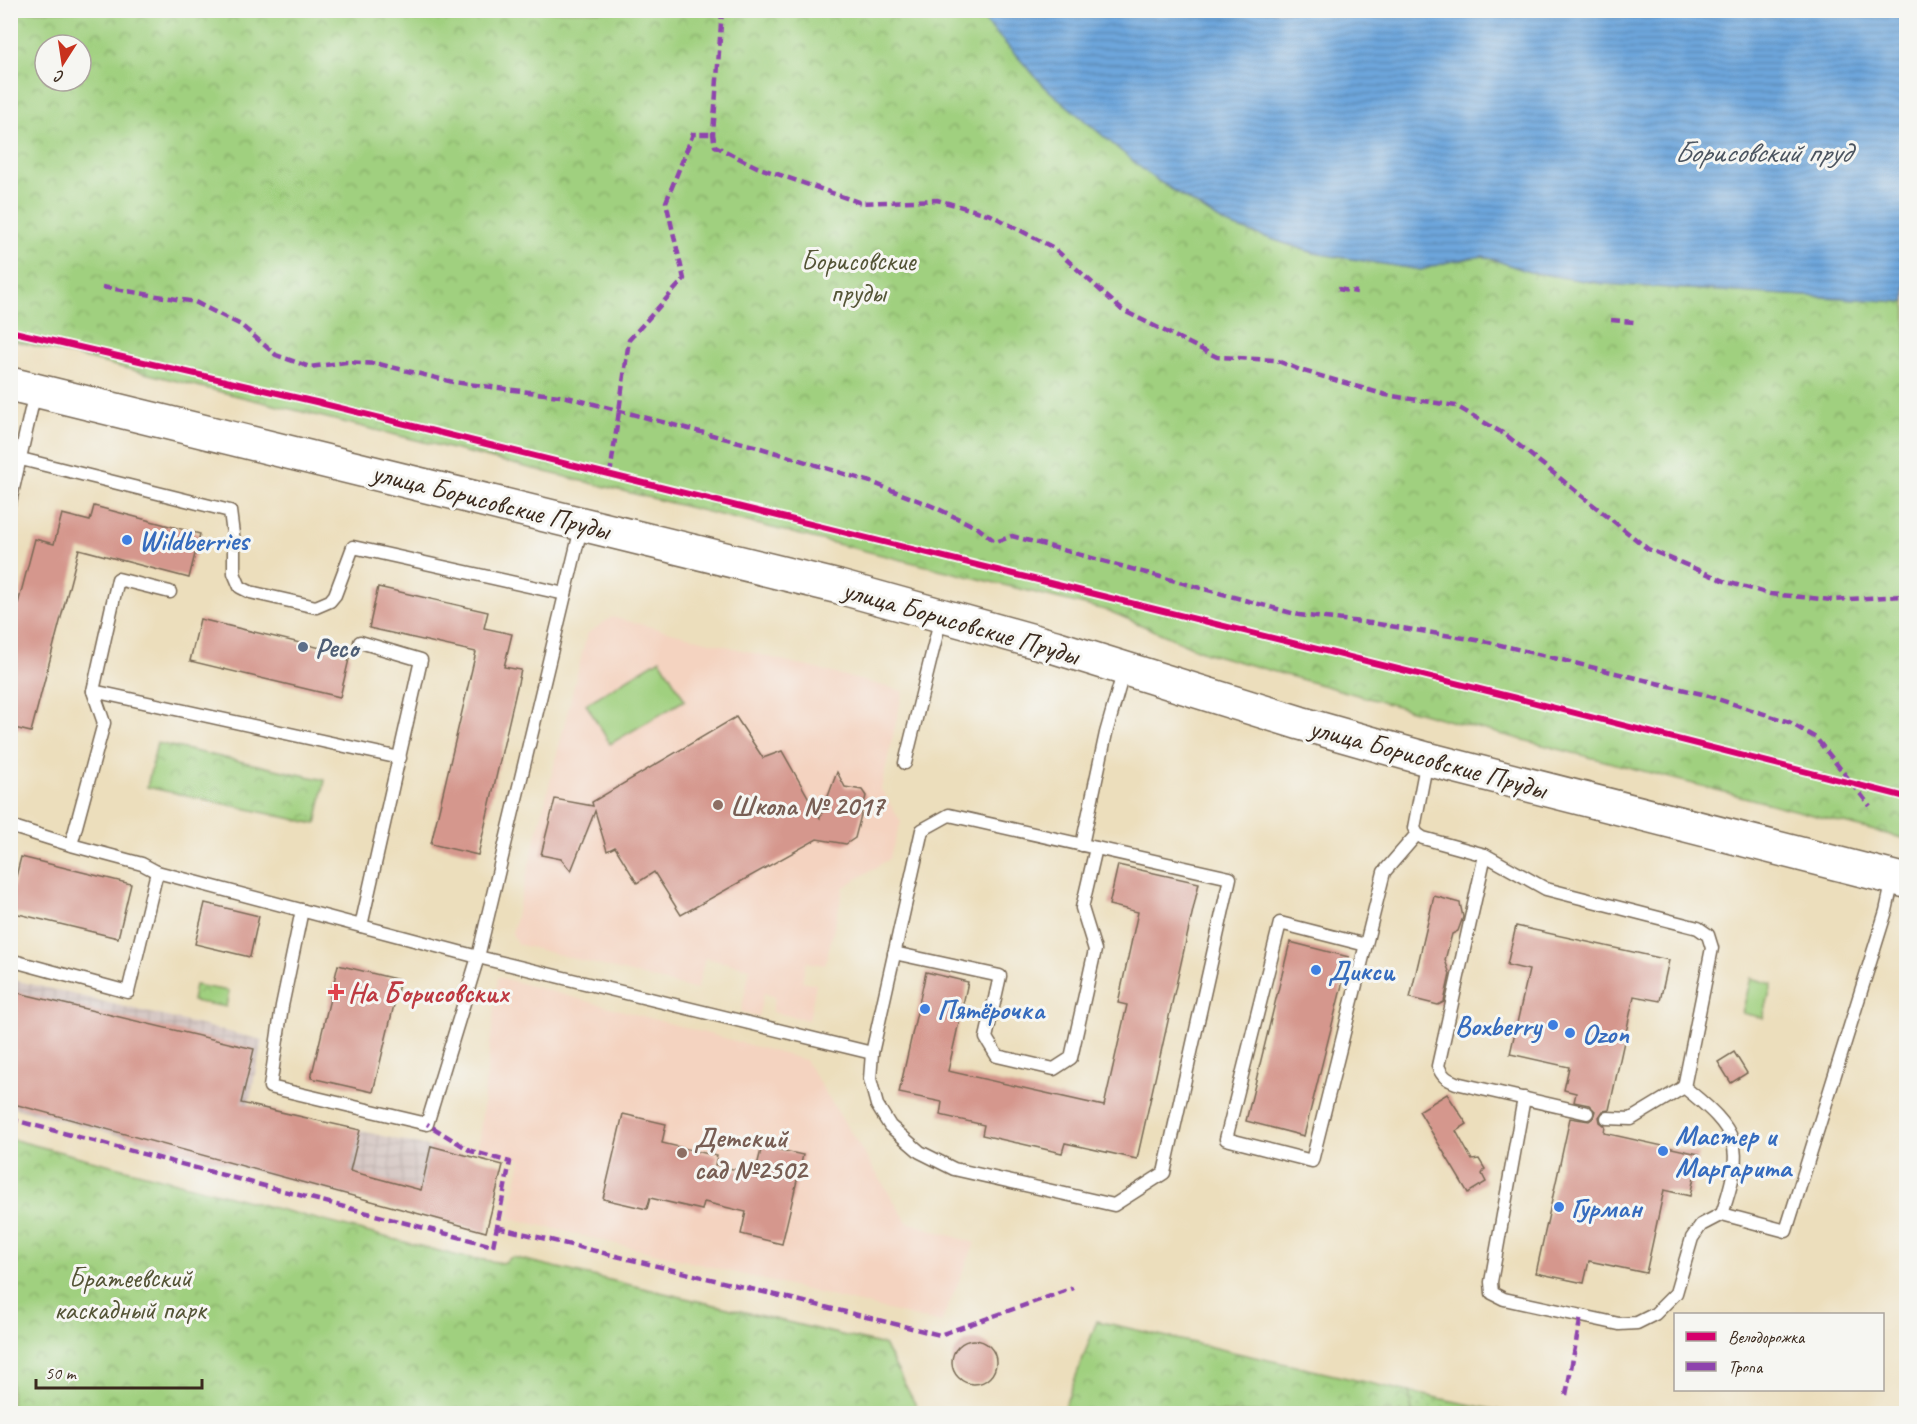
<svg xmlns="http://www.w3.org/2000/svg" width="1917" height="1424" font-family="Caveat,sans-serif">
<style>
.built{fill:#f4d3c0}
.industrial{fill:url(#industrial-grid)}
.grass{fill:url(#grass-dots);stroke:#6e7d4e;stroke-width:1.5}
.park{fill:url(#park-crowns);stroke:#6e7d4e;stroke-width:1.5;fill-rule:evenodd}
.garden{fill:#a0d07f;stroke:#6e7d4e;stroke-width:1.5}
.water{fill:url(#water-rules);stroke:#54687d;stroke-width:1.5}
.building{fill:#d5978d}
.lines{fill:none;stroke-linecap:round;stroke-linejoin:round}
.service-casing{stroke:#796955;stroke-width:15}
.secondary-casing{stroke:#796955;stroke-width:36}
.service{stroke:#fff;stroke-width:12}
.secondary{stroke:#fff;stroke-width:33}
.quiet{stroke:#8e44ad;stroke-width:4.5;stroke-dasharray:9 4.5;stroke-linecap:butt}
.cycleway-casing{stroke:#f6f6f2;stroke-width:10}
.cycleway{stroke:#d6006c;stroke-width:6}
.shop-dot{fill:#3f7fe0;stroke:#f6f6f2;stroke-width:2}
.service-dot{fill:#5c6f8a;stroke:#f6f6f2;stroke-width:2}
.education-dot{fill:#8d6e63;stroke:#f6f6f2;stroke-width:2}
.health-dot{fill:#e0444e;stroke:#f6f6f2;stroke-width:2}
.labels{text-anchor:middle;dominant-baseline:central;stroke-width:6;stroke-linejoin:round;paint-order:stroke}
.park-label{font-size:28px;fill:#545436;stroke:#f6f6f2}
.street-label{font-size:28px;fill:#3b2a1e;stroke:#f6f6f2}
.shop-label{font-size:28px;font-weight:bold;fill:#366cbe;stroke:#f6f6f2;text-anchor:start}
.service-label{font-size:28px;font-weight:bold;fill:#4e5e75;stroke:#f6f6f2;text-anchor:start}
.education-label{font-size:28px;font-weight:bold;fill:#785e54;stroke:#f6f6f2;text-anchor:start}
.health-label{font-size:28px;font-weight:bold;fill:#be3a42;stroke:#f6f6f2;text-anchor:start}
.water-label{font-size:30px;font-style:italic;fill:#4c5560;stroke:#f6f6f2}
</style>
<defs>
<pattern id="industrial-grid" width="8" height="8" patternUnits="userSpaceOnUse" patternTransform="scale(1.5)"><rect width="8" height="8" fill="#d0c0bc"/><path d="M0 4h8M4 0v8" fill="none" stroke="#b4a5a1"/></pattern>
<pattern id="grass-dots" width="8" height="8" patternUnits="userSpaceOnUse" patternTransform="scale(1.5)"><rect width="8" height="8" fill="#a0d07f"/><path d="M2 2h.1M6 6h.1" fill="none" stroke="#84a967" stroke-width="1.8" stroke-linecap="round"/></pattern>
<pattern id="park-crowns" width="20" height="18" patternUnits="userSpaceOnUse" patternTransform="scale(1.5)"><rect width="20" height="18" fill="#a0d07f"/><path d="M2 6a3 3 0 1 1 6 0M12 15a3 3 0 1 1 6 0" fill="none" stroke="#84a967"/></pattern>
<pattern id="water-rules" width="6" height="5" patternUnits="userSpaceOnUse" patternTransform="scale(1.5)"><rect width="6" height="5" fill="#6da6dc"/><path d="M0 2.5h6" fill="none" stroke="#5b87b2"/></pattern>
</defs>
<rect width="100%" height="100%" fill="#f6f6f2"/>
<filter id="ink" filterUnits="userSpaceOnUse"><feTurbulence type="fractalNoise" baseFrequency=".0167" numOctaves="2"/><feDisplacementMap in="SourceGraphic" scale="12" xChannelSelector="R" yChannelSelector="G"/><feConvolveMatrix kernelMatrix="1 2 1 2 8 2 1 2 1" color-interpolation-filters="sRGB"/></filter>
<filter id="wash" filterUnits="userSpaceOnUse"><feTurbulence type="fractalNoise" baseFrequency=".008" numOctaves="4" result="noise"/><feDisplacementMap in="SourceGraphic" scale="24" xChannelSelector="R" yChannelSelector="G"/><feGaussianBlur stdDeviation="1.35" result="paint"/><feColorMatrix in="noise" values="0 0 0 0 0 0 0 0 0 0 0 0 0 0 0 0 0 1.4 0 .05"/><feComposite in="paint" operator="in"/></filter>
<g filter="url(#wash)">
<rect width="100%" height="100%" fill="#ecdebc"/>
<g class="built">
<path d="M612 617 903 691 881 789 901 822 889 859 844 887 825 965 806 962 802 981 816 984 809 1020 772 1012 775 997 764 993 758 1017 741 1012 750 968 705 958 697 990 517 944 512 933 587 634Z"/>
<path d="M498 977 805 1060 907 1222 975 1243 941 1323 510 1218 521 1159 478 1148Z"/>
</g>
<path class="industrial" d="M10 979 262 1040 249 1104 503 1165 486 1232 11 1107Z"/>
<path class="grass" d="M1409 1392 1510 1413H1412Z"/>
<g class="park">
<path d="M11 11H976L1046 88 1152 177 1226 224 1314 253 1421 270 1448 262 1483 256 1530 272 1604 284 1906 302V839L1454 722 1204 652 1109 611 11 340ZM45 45H81V81H45Z"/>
<path d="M157 743 325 780 316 824 147 787Z"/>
<path d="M195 985 229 991 226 1007 192 1001Z"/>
<path d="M11 1139 458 1256 503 1263 512 1257 884 1345 920 1413H11Z"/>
<path d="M1097 1321 1409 1392 1412 1413H1062Z"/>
</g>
<g class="garden">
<path d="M660 659 685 700 610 744 586 704Z"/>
<path d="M1751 978 1772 984 1763 1018 1742 1013Z"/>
</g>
<path class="water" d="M976 11H1906V302L1604 284 1530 272 1483 256 1448 262 1421 270 1314 253 1226 224 1152 177 1046 88Z"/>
<g id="blocks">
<g class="building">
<path d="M94 506 200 534 189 578 79 549 31 732 10 727V634L35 539 54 544 62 514 90 521Z"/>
<path d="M378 587 488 612 484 628 512 634 504 667 521 670 478 855 431 844 476 652 369 628Z"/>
<path d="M200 619 350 655 340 697 190 661Z"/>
<path d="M736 717 763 758 782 751 820 818 837 772 845 787 862 790 866 796 855 838 846 844 817 839 681 915 654 872 637 883 615 847 607 851 595 811 571 871 561 859 541 855 555 799 593 806 592 802Z"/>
<path d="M21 857 131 884 118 938 10 912V900Z"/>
<path d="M1118 865 1199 883 1137 1159 1065 1143 1062 1153 982 1135 984 1125 940 1115 942 1102 899 1093 926 972 968 982 948 1071 1104 1106 1127 1005 1118 1003 1138 912 1109 905Z"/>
<path d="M1434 896 1460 903 1463 917 1458 931 1452 934 1445 960 1450 974 1444 1002 1438 1005 1410 998Z"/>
<path d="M205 903 259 916 250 957 195 944Z"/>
<path d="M1516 926 1669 960 1660 1001 1634 996 1609 1110 1603 1111 1599 1117 1600 1122 1605 1126 1604 1133 1699 1154 1690 1196 1664 1190 1646 1273 1589 1261 1584 1283 1536 1273 1570 1118 1589 1121 1593 1118 1595 1111 1589 1105 1574 1102 1576 1093 1564 1090 1569 1067 1510 1054 1529 970 1507 965Z"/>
<path d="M1290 942 1349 957 1304 1136 1246 1121Z"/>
<path d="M338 965 400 980 373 1092 311 1078Z"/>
<path d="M10 991 254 1049 241 1103 360 1130 350 1171 421 1190 431 1146 503 1165 486 1232 10 1103Z"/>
<path d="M1734 1052 1747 1073 1731 1083 1718 1062Z"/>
<path d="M1447 1094 1467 1124 1456 1131 1472 1160 1479 1159 1485 1169 1482 1174 1486 1182 1468 1193 1419 1111Z"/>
<path d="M623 1114 666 1124 662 1143 717 1156 715 1165 755 1174 762 1146 803 1155 782 1244 741 1234 746 1212 704 1202 702 1210 650 1198 647 1209 603 1199Z"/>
<circle cx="974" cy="1362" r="22"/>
</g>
</g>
</g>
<g filter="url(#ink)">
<use href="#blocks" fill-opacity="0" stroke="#796955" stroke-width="1.5"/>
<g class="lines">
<g class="service-casing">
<g id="service">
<path d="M21 459 230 511 234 542V573L240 587 250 592 316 607 330 601 335 595 353 547 565 594"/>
<path d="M10 502 35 392"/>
<path d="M360 642 421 660 361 926"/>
<path d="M93 691 118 579 170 592"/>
<path d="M1427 760 1414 828 1417 834 1423 838 1485 855 1438 1066C1442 1076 1446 1079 1456 1083L1587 1113"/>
<path d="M905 763 941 617"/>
<path d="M949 815 1230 878 1164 1173 1114 1205 954 1169 920 1152 890 1126 877 1105 870 1079 872 1053 922 830Z"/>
<path d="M10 826 71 845 142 864 157 872 478 957 872 1053"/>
<path d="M71 845 104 723 93 691 400 758"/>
<path d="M1082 845 1106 733 1124 670"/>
<path d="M1485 855 1546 889 1698 928 1708 935 1712 948 1684 1087"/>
<path d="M302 910 282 1006 270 1087 427 1124 478 957 582 524"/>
<path d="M1366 945 1280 923 1226 1139 1312 1161 1384 872 1417 834"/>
<path d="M894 953 1000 976 986 1038 997 1056 1054 1069 1071 1058 1095 950 1082 908 1096 848"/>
<path d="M10 960 128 992 157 872"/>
<path d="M1524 1098 1491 1282 1492 1293 1504 1299 1619 1324 1637 1323 1655 1314 1676 1293 1692 1238 1701 1225 1722 1214 1786 1231 1886 911 1893 879"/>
<path d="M1607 1118 1631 1119 1684 1087C1740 1132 1745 1145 1722 1214"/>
</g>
</g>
<g class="secondary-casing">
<path id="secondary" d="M10 384 839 587 1055 647 1300 723 1427 759 1906 881"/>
</g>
<use href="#service" class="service"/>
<use href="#secondary" class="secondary"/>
<g class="quiet">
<path d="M722 10 713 134 715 146 757 167 861 203 937 200 991 215 1054 248 1122 310 1217 357 1276 360 1300 370 1386 395 1456 406 1506 435 1648 549 1727 582 1770 594 1832 600 1906 596"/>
<path d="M102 287 195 302 241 325 276 355 310 367 346 362 379 364 453 382 567 397 754 446 871 482 932 506 978 528 996 542 1012 536 1299 615 1378 624 1488 642 1702 694 1789 722 1816 738 1870 806"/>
<path d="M1338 289 1357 292"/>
<path d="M1611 320 1634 322"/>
<path d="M610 475 629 340 684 279 666 202 693 134H713"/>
<path d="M10 1119 493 1246 510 1162 471 1151 427 1124"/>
<path d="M497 1227 940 1335 1073 1288"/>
<path d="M1566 1395 1581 1316"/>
</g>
<g class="cycleway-casing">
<path id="cycleway" d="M10 331 316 402 1516 698 1906 797"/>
</g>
<use href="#cycleway" class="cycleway"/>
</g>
</g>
<g class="shop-dot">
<circle cx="127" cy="540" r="6"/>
<circle cx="1316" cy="970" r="6"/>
<circle cx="925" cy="1009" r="6"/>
<circle cx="1553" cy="1025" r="6"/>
<circle cx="1570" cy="1033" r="6"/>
<circle cx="1663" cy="1151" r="6"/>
<circle cx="1559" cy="1207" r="6"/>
</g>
<circle class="service-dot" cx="303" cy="647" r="6"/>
<g class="education-dot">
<circle cx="718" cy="805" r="6"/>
<circle cx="682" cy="1153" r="6"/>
</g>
<path class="health-dot" d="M333 983h6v6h6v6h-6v6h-6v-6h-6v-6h6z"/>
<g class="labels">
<g class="park-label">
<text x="858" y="260">Борисовские<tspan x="858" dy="32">пруды</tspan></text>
<text x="130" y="1277">Братеевский<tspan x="130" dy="32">каскадный парк</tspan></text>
</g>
<g class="street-label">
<text transform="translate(491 501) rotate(14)">улица Борисовские Пруды</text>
<text transform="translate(961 622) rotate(16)">улица Борисовские Пруды</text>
<text transform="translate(1428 758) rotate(15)">улица Борисовские Пруды</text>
</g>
<g class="shop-label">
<text x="139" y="540">Wildberries</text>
<text x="1328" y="970">Дикси</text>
<text x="937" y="1009">Пятёрочка</text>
<text x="1541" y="1025" text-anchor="end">Boxberry</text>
<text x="1582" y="1033">Ozon</text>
<text x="1675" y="1135">Мастер и<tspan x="1675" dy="32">Маргарита</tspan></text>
<text x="1571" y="1207">Гурман</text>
</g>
<g class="service-label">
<text x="315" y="647">Ресо</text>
</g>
<g class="education-label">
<text x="730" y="805">Школа № 2017</text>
<text x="694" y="1137">Детский<tspan x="694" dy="32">сад №2502</tspan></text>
</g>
<g class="health-label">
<text x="348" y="992">На Борисовских</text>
</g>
<g class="water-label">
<text x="1762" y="152">Борисовский пруд</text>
</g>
</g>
<rect width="1917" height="1424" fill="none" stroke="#f6f6f2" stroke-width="36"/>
<rect x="1674" y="1313" width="210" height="78" fill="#f6f6f2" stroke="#aba49d" stroke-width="1.5"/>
<rect x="1686" y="1332" width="30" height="9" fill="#d6006c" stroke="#aba49d" stroke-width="1.5"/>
<text x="1728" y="1343" font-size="18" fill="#3b2a1e">Велодорожка</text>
<rect x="1686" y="1362" width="30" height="9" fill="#8e44ad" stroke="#aba49d" stroke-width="1.5"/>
<text x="1728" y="1373" font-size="18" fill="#3b2a1e">Тропа</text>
<g transform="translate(63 63) rotate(192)"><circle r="28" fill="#f6f6f2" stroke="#aba49d" stroke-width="1.5"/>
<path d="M0-4.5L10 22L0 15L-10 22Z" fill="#c8321e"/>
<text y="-9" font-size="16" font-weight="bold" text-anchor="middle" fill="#3b2a1e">С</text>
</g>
<path d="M36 1379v9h166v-9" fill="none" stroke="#3b2a1e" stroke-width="3"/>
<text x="45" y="1379" font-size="18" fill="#3b2a1e" stroke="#f6f6f2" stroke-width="4.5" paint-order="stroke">50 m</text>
</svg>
